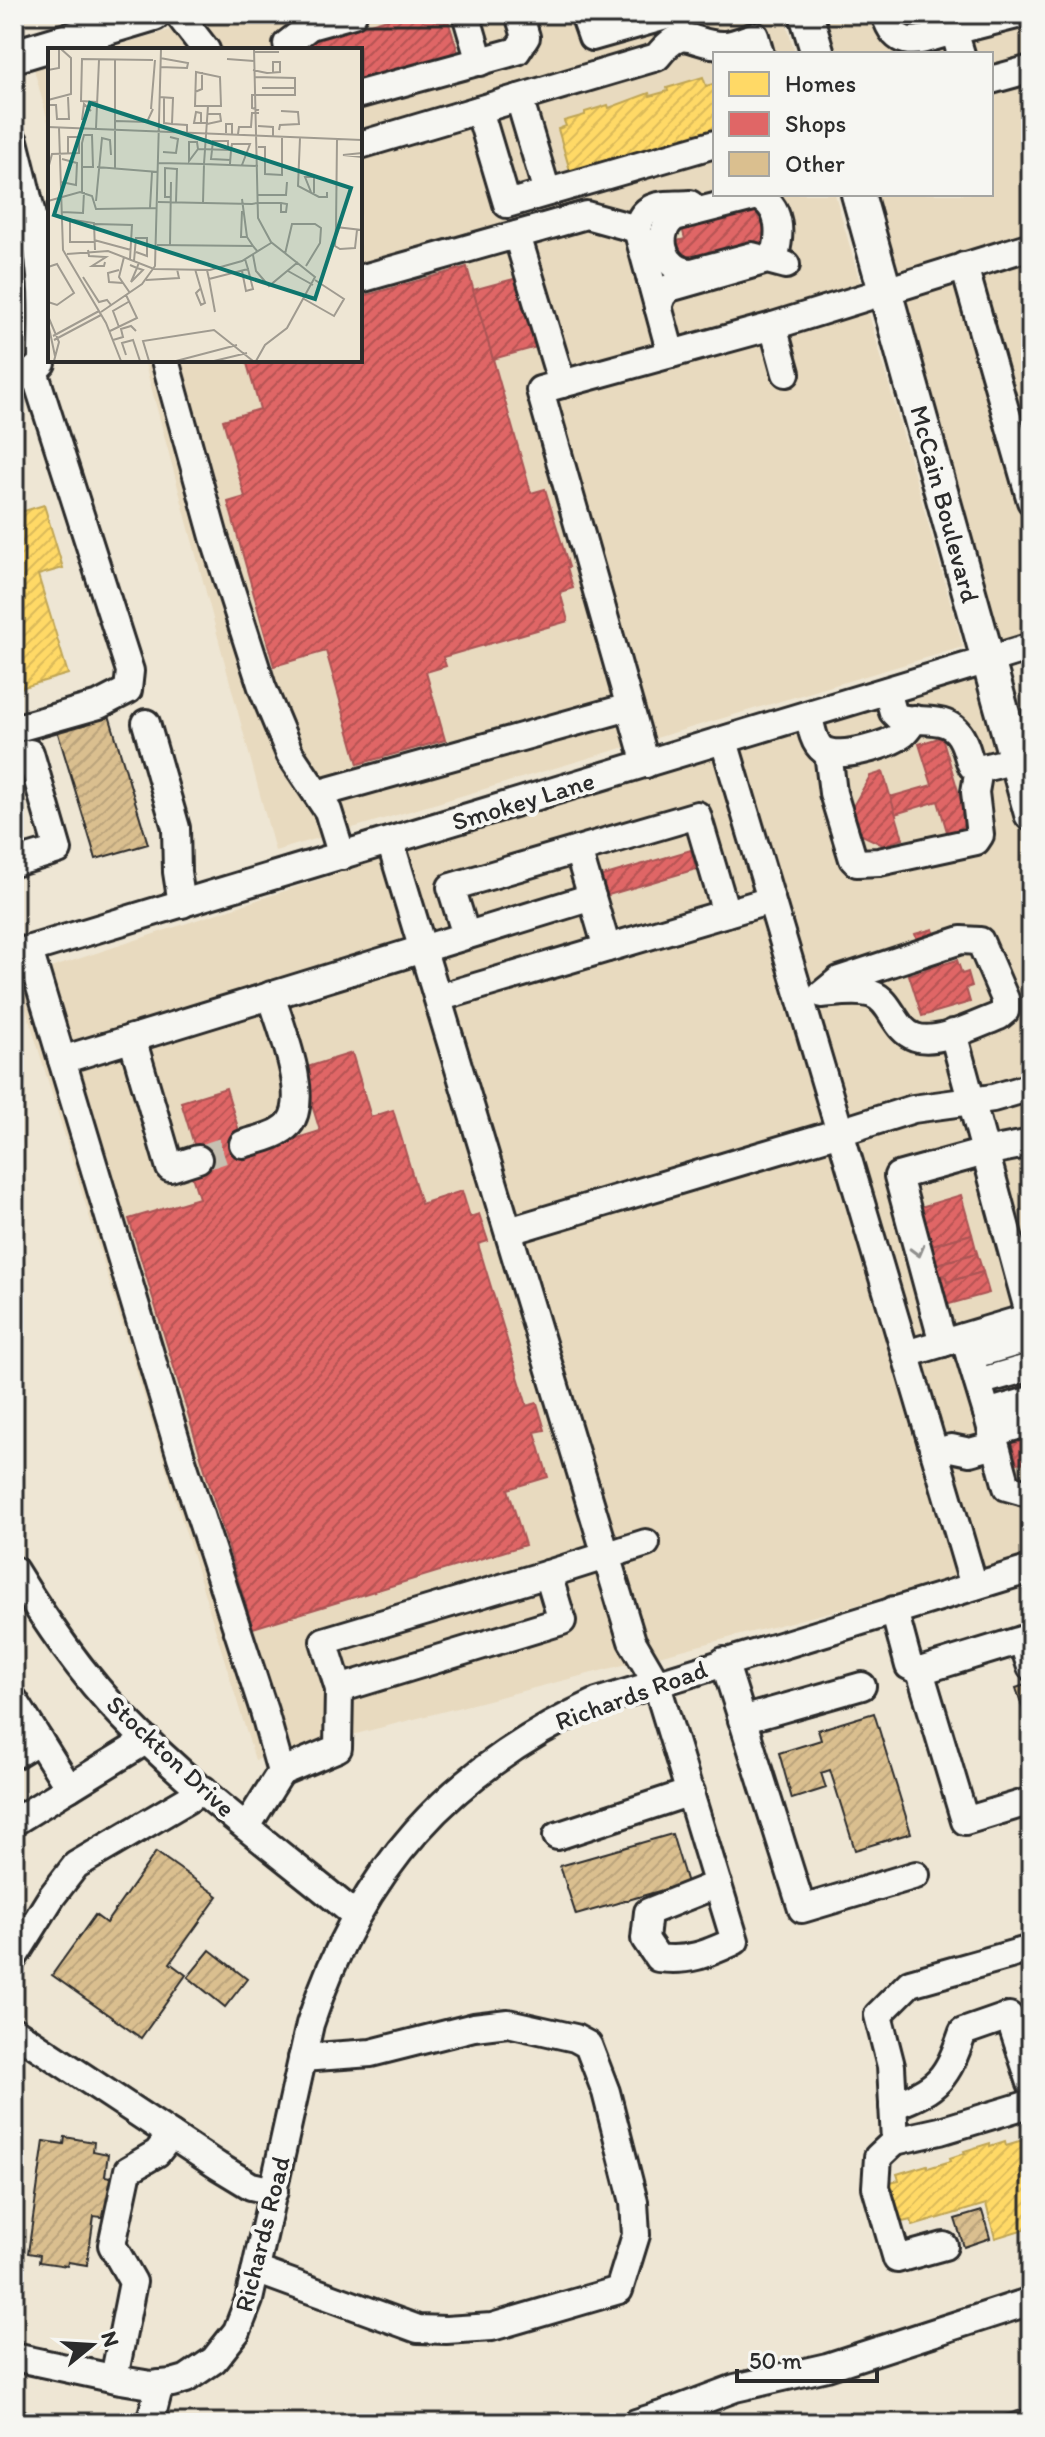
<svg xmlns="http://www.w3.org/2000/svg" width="1045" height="2437" font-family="Itim,sans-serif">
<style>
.built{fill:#e8dabf}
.homes{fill:url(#homes-hatch);stroke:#bfa554;stroke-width:2}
.shops{fill:url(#shops-hatch);stroke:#aa5454;stroke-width:2}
.building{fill:url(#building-hatch);stroke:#2b2b2b;stroke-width:2}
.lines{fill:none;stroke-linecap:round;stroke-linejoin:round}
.minor-tunnel{stroke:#c7c1b2;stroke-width:26;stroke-dasharray:26 13;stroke-linecap:butt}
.minor-casing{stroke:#2b2b2b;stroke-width:32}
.major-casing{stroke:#2b2b2b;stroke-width:38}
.minor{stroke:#f6f6f2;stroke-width:26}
.major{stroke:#f6f6f2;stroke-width:32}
.oneway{stroke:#90908e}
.labels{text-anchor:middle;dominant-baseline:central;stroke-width:8;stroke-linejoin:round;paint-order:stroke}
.street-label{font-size:26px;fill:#2b2b2b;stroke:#f6f6f2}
.inset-road{fill:none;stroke:#a09b90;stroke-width:2}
.view{fill:#0f766e;fill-opacity:0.15;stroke:#0f766e;stroke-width:4}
.inset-edge{fill:none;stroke:#2b2b2b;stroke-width:4}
</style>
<defs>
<pattern id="homes-hatch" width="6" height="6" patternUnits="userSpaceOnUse" patternTransform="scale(2)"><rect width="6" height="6" fill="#ffd966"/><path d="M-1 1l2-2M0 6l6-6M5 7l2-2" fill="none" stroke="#dbba59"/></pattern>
<pattern id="shops-hatch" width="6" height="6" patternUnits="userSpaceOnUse" patternTransform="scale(2)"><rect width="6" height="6" fill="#e06666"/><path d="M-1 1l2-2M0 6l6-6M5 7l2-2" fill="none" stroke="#b65454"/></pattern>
<pattern id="building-hatch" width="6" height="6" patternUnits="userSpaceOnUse" patternTransform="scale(2)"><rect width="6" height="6" fill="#dabf8f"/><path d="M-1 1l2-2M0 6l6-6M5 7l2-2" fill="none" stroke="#bba47c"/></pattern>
</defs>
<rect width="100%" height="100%" fill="#eee6d4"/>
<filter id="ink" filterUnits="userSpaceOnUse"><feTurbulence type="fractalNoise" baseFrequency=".0125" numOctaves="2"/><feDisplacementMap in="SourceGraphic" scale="16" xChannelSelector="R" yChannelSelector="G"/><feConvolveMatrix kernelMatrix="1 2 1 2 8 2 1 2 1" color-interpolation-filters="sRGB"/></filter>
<g filter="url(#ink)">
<g class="built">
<path d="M225 14H784L795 54H715V194H835L963 647 275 851 144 360H360V50H101Z"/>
<path d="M814 14H1031V647L988 660 1031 813V1560L255 1760 17 979 987 660 862 194H991V54H825Z"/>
<path d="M50 65V129L34 69Z"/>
</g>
<g class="homes">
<path d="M703 77 706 86 713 84 715 90V137L571 174 558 129 566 126 564 121 585 115V112L608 105 609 108 649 93 650 96 668 91 667 88Z"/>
<path d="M44 505 63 568 38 575 68 674 14 690V514Z"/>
<path d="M1031 2134V2227L995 2238 986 2204 913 2226 911 2220 902 2222 890 2182 899 2180 897 2174 927 2165 928 2168 951 2161 950 2158 965 2153 964 2151 990 2143V2146L1005 2141 1006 2145 1029 2138 1028 2135Z"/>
</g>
<g class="shops">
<path d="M404 14H446L458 52 360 82V50H312L310 42Z"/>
<path d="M738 211 740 216 756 211 759 220 766 218 769 232 763 234 765 244 692 266 690 256 682 259 677 241 685 239 682 228Z"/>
<path d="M467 267 531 493 545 489 569 567H567L573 588 560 592 568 621 443 657 446 666 426 672 445 740 358 764 326 651 274 666 228 502 245 497 223 420 260 409 246 360H360V297Z"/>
<path d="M521 277 540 346 493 359 473 290Z"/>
<path d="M942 737 969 828 948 835 938 801 895 814 890 797 932 785 919 744Z"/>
<path d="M883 772 903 839 889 843 887 847 860 834 852 808 870 776Z"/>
<path d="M691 850 696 869 605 896 599 877Z"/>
<path d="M933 929 944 964 926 970 915 934Z"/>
<path d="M957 960 962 974 968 972 972 986 966 988 970 1002 922 1016 909 975Z"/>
<path d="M352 1053 371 1117 393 1110 421 1204 462 1191 470 1217 479 1214 488 1241 478 1244 527 1406 537 1403 545 1430 535 1432 548 1477 508 1489 525 1545 253 1628 129 1219 199 1198 190 1170 201 1167 181 1102 226 1088 246 1154 320 1131 301 1069Z"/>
<path d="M961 1195 972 1234 925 1247 914 1209Z"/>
<path d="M972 1234 977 1253 931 1266 925 1247Z"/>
<path d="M977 1253 983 1272 947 1282 945 1275 934 1278 931 1266Z"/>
<path d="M983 1272 989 1293 942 1306 934 1278 945 1275 947 1282Z"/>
<path d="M1031 1431V1462L1017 1463 1010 1438Z"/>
</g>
<g class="building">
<path d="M109 715 148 844 96 859 57 730Z"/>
<path d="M1031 1683V1710L1024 1712 1016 1688Z"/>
<path d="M874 1713 911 1833 855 1850 830 1770 821 1773 826 1788 792 1799 779 1753 821 1740 818 1730Z"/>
<path d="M672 1834 687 1883 576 1915 560 1866Z"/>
<path d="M156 1852 218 1896 170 1963 186 1975 141 2038 52 1975 95 1915 106 1923Z"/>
<path d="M210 1950 247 1979 225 2007 188 1977Z"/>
<path d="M65 2137 94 2142 93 2151 108 2154 105 2176 115 2178 109 2218 94 2216 87 2265 68 2262 67 2266 39 2262 40 2255 28 2253 44 2141 64 2144Z"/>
<path d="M982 2211 990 2238 964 2247 955 2219Z"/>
<path d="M1031 2407V2423H979Z"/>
</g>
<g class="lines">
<path class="minor-tunnel" d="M198 1159 243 1144"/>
<g class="minor-casing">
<g id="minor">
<path d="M178 14 206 50"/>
<path d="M466 14 480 62"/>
<path d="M584 14 592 37 673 14"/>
<path d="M885 14C897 55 921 39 954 31L961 54"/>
<path d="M310 26 353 14"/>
<path d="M954 31 1021 14"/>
<path d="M289 50 287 44 310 26 307 14"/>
<path d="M991 80 1031 69"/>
<path d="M360 94 517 51 526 37 519 14"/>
<path d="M519 98 547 192"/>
<path d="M479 110 507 204 715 144"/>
<path d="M14 141C25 185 37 230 41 276 44 304 42 335 42 363L34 371 14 380"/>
<path d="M360 145 657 57C685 21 691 46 724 45 734 45 746 39 755 36L760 54"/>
<path d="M517 235 562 384 540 390 646 764"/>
<path d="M964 266 1031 501"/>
<path d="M360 279 586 215 637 229"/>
<path d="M658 307 662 296 669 288 767 260 775 255C781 233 781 207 758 196L675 217C652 232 663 272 692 272L752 256 786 265"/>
<path d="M773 326 786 373"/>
<path d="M671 354 637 229C644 200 665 206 690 204"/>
<path d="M165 360 214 537 262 687 290 754 328 811 342 856"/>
<path d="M562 384 773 326 1031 246"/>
<path d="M887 691 893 712 898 717C922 725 950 712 963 741 967 749 968 758 972 766L979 769 1016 760"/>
<path d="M809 715C811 726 813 743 823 750 840 760 888 745 903 734 908 730 911 724 915 719"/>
<path d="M146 723 176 828 177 872 182 904"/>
<path d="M14 729 99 705 128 690 130 671 34 371"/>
<path d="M828 752 833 793 853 859 857 863 879 862 976 841 980 835 975 792 979 769"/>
<path d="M14 758 30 753 58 850 14 863"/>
<path d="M317 794 629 707"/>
<path d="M390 841 632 1641 656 1682 735 1941C706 1954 689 1962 658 1958L645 1939 648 1912 718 1884"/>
<path d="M578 850 607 948"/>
<path d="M466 935 451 887 697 815 726 913"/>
<path d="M961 940 980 941 1005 999V1011L999 1016C978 1024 937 1045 915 1037 894 1030 892 1001 872 994 857 989 836 993 822 994L839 980Z"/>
<path d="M29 950 181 1457 264 1711 281 1772 247 1826"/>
<path d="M14 954 1031 647"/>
<path d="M438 998 771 900"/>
<path d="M132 1038 170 1168 198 1159"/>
<path d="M62 1060 592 897"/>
<path d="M243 1144C258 1139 278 1136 289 1124 311 1097 280 1026 271 995"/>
<path d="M509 1231 840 1132 724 741"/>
<path d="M964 1337 987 1413 1031 1400"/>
<path d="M943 1343 898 1176 985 1152 1031 1143"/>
<path d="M906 1354 1030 1317 953 1033"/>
<path d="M970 1356 1031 1338"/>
<path d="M978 1382 1031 1367"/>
<path d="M987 1413 1007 1487 1031 1494"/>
<path d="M992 1433 1031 1422"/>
<path d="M935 1453 951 1448 970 1452 995 1445"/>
<path d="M14 1570C46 1622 81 1674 123 1717 193 1790 278 1851 355 1915"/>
<path d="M974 1586 840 1132 913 1109 993 1098 1031 1087"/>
<path d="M894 1610 909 1666 920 1671"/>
<path d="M1031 1637 920 1671 965 1821 1031 1801"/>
<path d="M1022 1640 1031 1667"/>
<path d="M724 1661 802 1909 916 1875"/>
<path d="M339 1689 324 1641 548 1574"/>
<path d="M14 1700 69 1788 147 1740"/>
<path d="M742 1720 862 1686"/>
<path d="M14 1755 39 1740"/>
<path d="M281 1772 338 1748 339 1689 562 1621 548 1574 646 1543"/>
<path d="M14 1822 69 1788"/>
<path d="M557 1836 691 1792"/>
<path d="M14 1957 52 1896 76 1865 204 1790"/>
<path d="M14 2031 218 2166 251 2186 274 2191"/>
<path d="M893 2106C939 2089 947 2078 963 2032L1009 2016 1031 2083"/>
<path d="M895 2141 940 2131 1026 2105 1031 2101"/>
<path d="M944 2246 897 2259 876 2187 878 2157 895 2141 891 2066 878 2015 910 1983 1031 1949"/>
<path d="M256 2270 418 2329 446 2330 492 2327 619 2290 636 2235 634 2202 606 2092 588 2045 575 2038 508 2023 474 2027 371 2053 302 2058"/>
<path d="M14 2357 121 2380 151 2385 172 2383 186 2379 214 2360 237 2331 249 2300 310 2024C360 1870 449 1770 597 1702L1031 1569"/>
<path d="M114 2378 133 2282 112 2245 128 2170 157 2153 171 2135"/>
<path d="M14 2422 17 2423"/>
<path d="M150 2423 160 2384"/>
<path d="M636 2423 671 2412"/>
<path d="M671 2423V2412L735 2388 827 2367 1031 2301"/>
</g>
</g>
<g class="major-casing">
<g id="major">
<path d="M806 14 818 54"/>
<path d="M14 56 154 14"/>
<path d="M858 194 1031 814"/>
</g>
</g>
<use href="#minor" class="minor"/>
<use href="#major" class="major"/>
</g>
<defs><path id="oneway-chevron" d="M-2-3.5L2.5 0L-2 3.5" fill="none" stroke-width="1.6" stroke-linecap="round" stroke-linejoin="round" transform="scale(2)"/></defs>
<use class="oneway" href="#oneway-chevron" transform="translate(918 1251) rotate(75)"/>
</g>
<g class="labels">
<g class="street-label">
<text transform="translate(945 504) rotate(75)">McCain Boulevard</text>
<text transform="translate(523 801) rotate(-17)">Smokey Lane</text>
<text transform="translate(631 1695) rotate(-20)">Richards Road</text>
<text transform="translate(171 1756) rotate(43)">Stockton Drive</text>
<text transform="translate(262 2234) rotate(-76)">Richards Road</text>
</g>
</g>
<g transform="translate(48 48)">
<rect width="314" height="314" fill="#eee6d4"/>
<path class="inset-road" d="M206 1 210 170 223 194 267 229 239 280 217 297 208 313M206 4H231M179 11 206 13M112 19 139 20 140 15 112 10M0 22 11 20V1M205 22 214 24 219 25 232 24V14H225V24M148 24 172 29 173 58H147ZM206 29 247 30V47H204V60L211 62M214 40H247M147 44 154 41V24M111 49 125 50 124 76 139 77V85M116 49V75L124 76M0 52 23 46V10L13 1M49 54 33 53 34 11 105 12M0 57H8L9 71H21L20 49M160 58 156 116 210 118M103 61 107 12M34 72 36 56 43 63M68 73 99 74 105 61M153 75V65L148 64 146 75H159M159 76 173 73 172 66H159M210 78 225 79V88M0 79 314 92M11 80 15 202 58 275 73 313M48 80 51 12M231 82 232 77 251 76 250 64 233 63M178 85V76H184V86M190 86 191 79H203L204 65H211M252 90 250 138 271 149H279V144M289 92 288 179 314 182M141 94H149L150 101 141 113ZM210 99H217V126L234 127V89M150 101 183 102 182 116M180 102V93H165L163 111 183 112M183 102 184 96H202L194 117M115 104 128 105 130 91 122 89M314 105 295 107 314 109M110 115 156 116 155 155M49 119 110 124M67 120V12M0 121 4 106 31 105V89H20V105M13 134 28 137 29 115 14 111M34 144V95L36 87H44L45 119H34M263 144 257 129H266V145M209 147H238L239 134M122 149H117V120L129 121M194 151 199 189 205 198M0 153 32 144 44 148 48 161 109 160M48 153 54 90 62 92 63 107M110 154 204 156 209 155H233L239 156 238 164H233V155M128 154 129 120M102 160 104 124M194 163 193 189H199M14 164 35 165 36 144M13 170 46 175 47 202M22 170V194H46M47 176 84 177 82 211M288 179 287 198 292 201 307 200 309 182M46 192 83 202M109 197 205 198 210 204M122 197 123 134M40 202 41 208 58 209 44 218H56L57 214M19 206 60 203 106 221 162 222 194 213 223 195M237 206 244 176H267L273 180 272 195 258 218M205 207 208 223 221 238 250 214M76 209 71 229 82 245M86 213 88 190H99V208L88 204M82 217 89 220 95 222 83 234 89 220 91 214M0 219 9 216 26 245 9 257 0 254M147 221 157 255 153 257 148 245 152 241M71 222 60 225 61 234 75 235M159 222 161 231 200 221 197 211M194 223 198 243 205 241 200 221M240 223 265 237M35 229 51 254 59 252 63 257M161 231 167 264M98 232 131 230 129 221M256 251 286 268 296 251 267 232M53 264 94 236 107 218 113 1M0 268 11 294 6 313M0 275 7 308M71 279 65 263 82 253M62 283 89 270 78 247M5 288 51 263M6 292 53 267M65 292 75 289 73 281 83 278 88 283M78 307 74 295 85 292 92 313M101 313 95 293 166 282 205 313M128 313 189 297M166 313 199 305"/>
<path class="view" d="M42 55 303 140 267 251 6 167Z"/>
<rect width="314" height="314" class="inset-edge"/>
</g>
<rect width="1045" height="2437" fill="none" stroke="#f6f6f2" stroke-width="48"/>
<rect x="24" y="24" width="997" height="2389" fill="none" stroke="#2b2b2b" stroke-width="3" filter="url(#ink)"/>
<rect x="713" y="52" width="280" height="144" fill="#f6f6f2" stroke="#a5a5a2" stroke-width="2"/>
<rect x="729" y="72" width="40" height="24" fill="#ffd966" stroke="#a5a5a2" stroke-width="2"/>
<text x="785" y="92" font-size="24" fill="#2b2b2b">Homes</text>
<rect x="729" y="112" width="40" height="24" fill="#e06666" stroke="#a5a5a2" stroke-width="2"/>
<text x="785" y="132" font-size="24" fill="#2b2b2b">Shops</text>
<rect x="729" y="152" width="40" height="24" fill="#dabf8f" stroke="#a5a5a2" stroke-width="2"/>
<text x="785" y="172" font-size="24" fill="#2b2b2b">Other</text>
<g transform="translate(92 2345) rotate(72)" stroke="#f6f6f2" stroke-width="6" paint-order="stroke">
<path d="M0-6L14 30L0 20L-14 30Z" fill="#2b2b2b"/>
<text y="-12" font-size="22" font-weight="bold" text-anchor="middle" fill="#2b2b2b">N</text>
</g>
<path d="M737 2369v12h140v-12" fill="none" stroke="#2b2b2b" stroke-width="4"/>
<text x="749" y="2369" font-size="24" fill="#2b2b2b" stroke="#f6f6f2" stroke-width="6" paint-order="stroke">50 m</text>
</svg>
